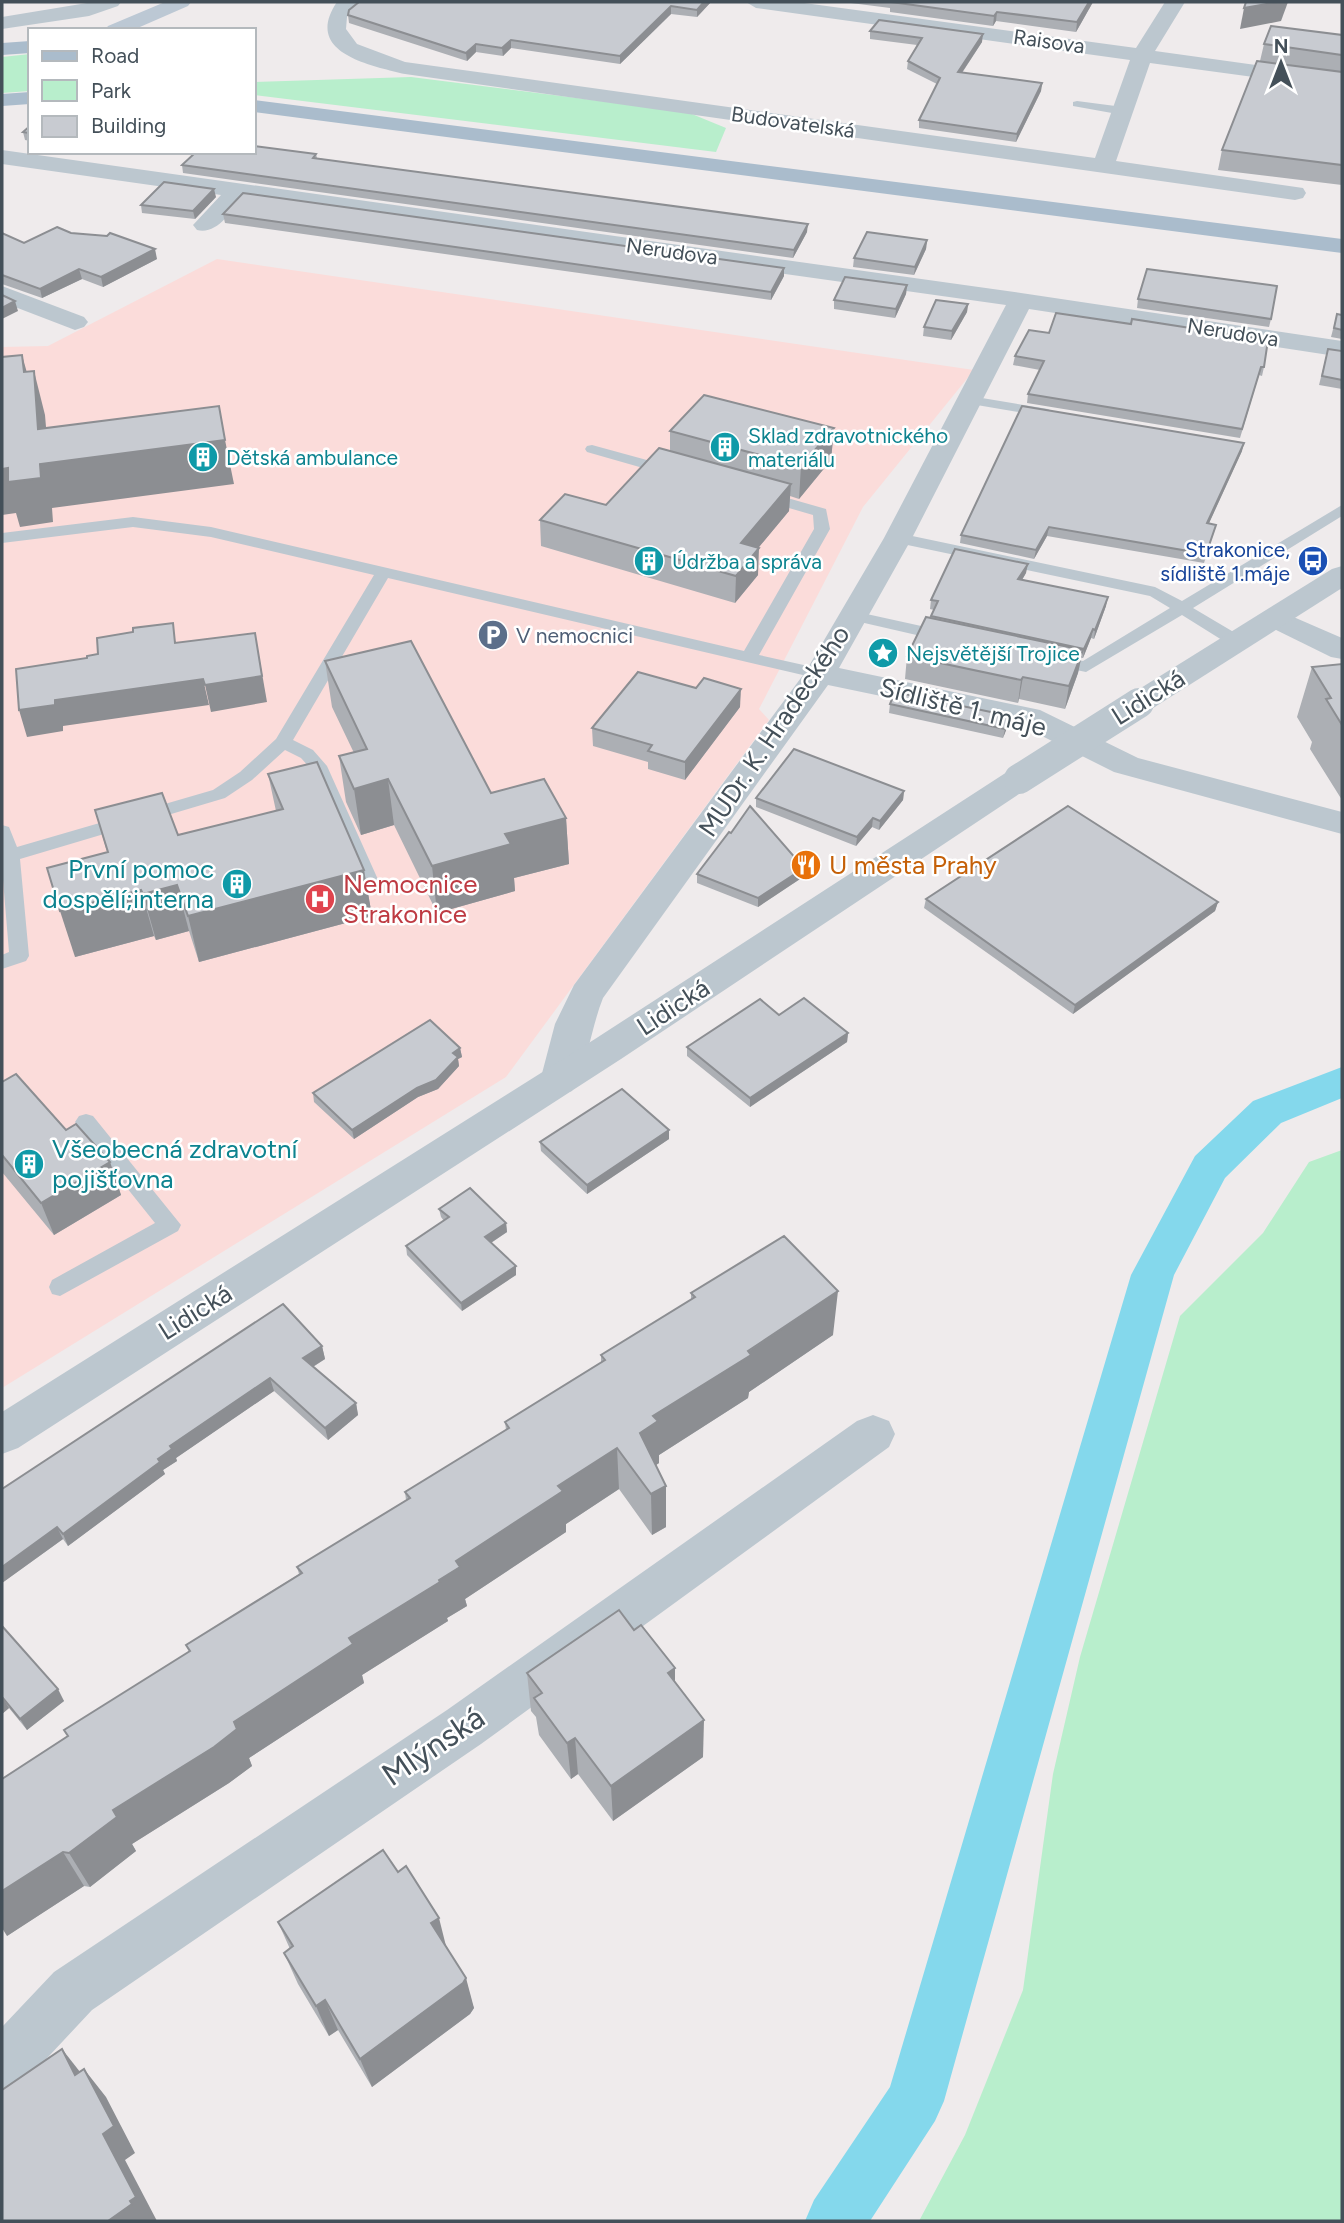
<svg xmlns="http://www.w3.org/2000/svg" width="1344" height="2223" font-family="Figtree,sans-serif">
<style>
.medical{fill:#fbdcda}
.green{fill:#b8eecc}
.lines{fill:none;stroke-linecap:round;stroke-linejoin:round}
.canal{fill:#84d8ec;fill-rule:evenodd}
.service{fill:#bcc7cf;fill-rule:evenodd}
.minor{fill:#bcc7cf;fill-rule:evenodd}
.tertiary{fill:#bcc7cf;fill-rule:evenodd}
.secondary{fill:#bcc8d4;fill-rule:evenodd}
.primary{fill:#aabccc;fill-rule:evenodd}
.tertiary-bridge{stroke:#bcc7cf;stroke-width:30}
.wall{fill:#acafb4}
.shaded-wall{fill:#8c8e92}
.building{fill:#c8cbd1;stroke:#8c8e92;stroke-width:2}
.labels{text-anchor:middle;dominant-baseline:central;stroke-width:5;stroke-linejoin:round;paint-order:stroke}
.far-street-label{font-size:21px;fill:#445059;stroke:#fff}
.far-culture-label{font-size:21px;fill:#0d838f;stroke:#fff;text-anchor:start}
.far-transit-label{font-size:21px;fill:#164399;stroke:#fff;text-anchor:end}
.far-service-label{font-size:21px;fill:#4e5e75;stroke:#fff;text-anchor:start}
.street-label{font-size:26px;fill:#445059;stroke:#fff}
.food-label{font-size:26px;fill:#c56008;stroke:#fff;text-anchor:start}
.culture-label{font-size:26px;fill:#0d838f;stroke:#fff;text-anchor:end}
.health-label{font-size:26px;fill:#be3a42;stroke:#fff;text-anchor:start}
.near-street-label{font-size:32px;fill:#445059;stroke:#fff}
</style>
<rect width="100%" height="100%" fill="#efebec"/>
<path class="medical" d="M217 259 974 370 863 507 759 709 769 720 506 1077 2 1388V347L48 346Z"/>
<g class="green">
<path d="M30 54V91L2 93V57Z"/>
<path d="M411 77 687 112 726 128 716 152 254 95V82Z"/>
<path d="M1342 1150V2221H919L965 2135 1023 1990 1053 1774 1080 1657 1180 1316 1263 1233 1309 1162Z"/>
</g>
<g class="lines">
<path class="canal" d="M1342 1067V1098L1281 1123 1225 1178 1174 1275 944 2101 935 2121 870 2221H805L814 2200 890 2087 1131 1275 1195 1156 1253 1101Z"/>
<g class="service">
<path d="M1077 101 1123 107 1129 111 1123 115 1073 106V102Z"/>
<path d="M970 396 1048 409 1055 413 1048 417 965 403 963 400 965 397Z"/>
<path d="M592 445 676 468 679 471 671 476 587 452 585 449 587 446Z"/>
<path d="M763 491 826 509 830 529 759 655 826 670 828 674 826 678 820 679 388 578 293 740 313 750 327 766 380 884 378 889H364L310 768 301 758 285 750 252 780 225 798 20 859 29 956 26 961 2 969V955L9 952 2 868V825L9 827 17 847 213 790 240 772 276 739 374 575 211 537 133 527 2 543V533L133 517 211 527 744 651 814 529 813 515 758 499 755 496Z"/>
<path d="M1342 505V516L1193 608 1242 637 1244 641 1242 645H1230L1182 615 1086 672 1047 664 1045 660 1053 655 1083 661 1170 608 1150 596 898 543 890 538 898 533 1155 587 1182 601Z"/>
<path d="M853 611 953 633 955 637 947 642 847 619 845 616Z"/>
<path d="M86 1114 93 1116 181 1225 178 1231 60 1296 52 1294 49 1287 52 1280 155 1223 79 1128 75 1122 79 1116Z"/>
</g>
<g class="minor">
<path d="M93 2H121L118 6 89 16 2 29V17Z"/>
<path d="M337 2H357L347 17 346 29 357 44 405 62 1095 158 1130 60 756 8 746 2H797L1136 48 1165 2H1185L1155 51 1342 77V89L1150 63 1116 161 1303 188 1306 193 1303 198 1295 200 405 74C368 65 303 52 337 2Z"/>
<path d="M2 150 1021 293 1342 341V357L1029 309 912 538 839 668 1040 710 1138 758 1342 812V834L1114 772 1020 725 828 685 603 998C591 1028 588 1063 572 1091L559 1095 546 1091 540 1081 555 1024 574 985 806 671 884 538 1006 305 243 198C230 212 217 235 197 230L193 225 221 195 2 164Z"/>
<path d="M2 286 84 317 88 322 84 327 75 330 2 302Z"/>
<path d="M1275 609 1342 638V659L1331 657 1264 624 1260 618 1264 612Z"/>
<path d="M873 1415 889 1421 895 1434 889 1447 481 1744 92 2010 21 2086 2 2094V2027L54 1972 447 1710 857 1421Z"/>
</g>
<g class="tertiary">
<path d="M1342 566V588L1150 710 1139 713 1128 710 1123 703 1128 696 1332 569Z"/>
<path d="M1019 768 1031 772 1035 779 1031 786 621 1059 18 1448 2 1454V1412L595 1039 1007 772Z"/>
</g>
<path class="secondary" d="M165 2H191L188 6 133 30H105L108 26Z"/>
<g class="primary">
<path d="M30 41V53L2 55V43Z"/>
<path d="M30 92V104L2 106V94Z"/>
<path d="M254 100 1342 239V253L254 112Z"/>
</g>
<path class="tertiary-bridge" d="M1019 779 1139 703"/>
</g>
<g class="wall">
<path d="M359 2H711L697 17 671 14 620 64 511 48 503 56 476 52 467 61 349 23 348 15Z"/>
<path d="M843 2H1093L1076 32 996 21 993 26 890 12V8Z"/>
<path d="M870 31 982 42 962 73 1042 83 1041 91 1016 142 919 128V120L937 84 907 69 908 61 917 45 870 39Z"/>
<path d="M1342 35V185L1218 170 1222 150 1260 61 1264 44Z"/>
<path d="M30 126V141L25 140 23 132Z"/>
<path d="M316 154 317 158 807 232 793 258 183 173 182 165Z"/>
<path d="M216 197 195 219 142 213 141 205Z"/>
<path d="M223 214 784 276 771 300 225 223Z"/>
<path d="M2 233 24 243 71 233 157 259 103 287 82 279 42 298 2 284Z"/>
<path d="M927 240 926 249 914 275 853 267 854 258Z"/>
<path d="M907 285 906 294 895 318 834 309V300Z"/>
<path d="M1138 299 1271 319 1269 327 1137 308Z"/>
<path d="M968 304 967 312 951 340 923 336 924 327Z"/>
<path d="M1337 314 1342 315V339L1331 337Z"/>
<path d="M1328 349 1342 351V389L1319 385Z"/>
<path d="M1015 356 1264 367 1262 376 1259 375 1240 438 1027 403 1028 394 1040 370 1013 365Z"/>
<path d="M834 428 831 460 799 499 790 496 789 511 758 548V575L735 603 541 546 540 520 606 505 670 451V431Z"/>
<path d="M1242 451 1209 523 1216 525 1204 563 1047 536 1034 559 960 543 961 535Z"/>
<path d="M1026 573 1022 580 1106 606 1094 639 1091 638 1083 658H1081L1078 673 1065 709 1019 699 1018 703 905 679 907 656 931 618 934 610 930 609 931 600Z"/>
<path d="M325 661 491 793 566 818 569 864 514 878 515 891 437 913 394 825 361 835 346 802 339 756 354 753 332 707Z"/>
<path d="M1342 664V800L1310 749 1312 742 1297 717 1312 667Z"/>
<path d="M890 704 1008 725 1003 738 889 713Z"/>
<path d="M740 707 685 780 648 769V762L593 746 592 728Z"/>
<path d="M268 774 364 870 372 916 199 962 189 931 156 940 154 936 75 957 107 852 95 810 178 835 276 811Z"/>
<path d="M904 791 903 800 879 830 872 827 856 846 756 807V798Z"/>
<path d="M804 868 803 877 758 907 697 883V874Z"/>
<path d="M926 899 1218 902 1215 911 1073 1014 924 908Z"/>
<path d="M779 1015 848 1033 847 1042 750 1107 687 1056V1047Z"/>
<path d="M460 1048 462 1057 458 1059 459 1066 438 1089 418 1097 354 1139 314 1102 313 1093Z"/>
<path d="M2 1082 66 1130 110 1162 121 1195 54 1235 2 1172Z"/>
<path d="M669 1130V1139L587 1194 541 1151 540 1142Z"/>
<path d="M439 1209 506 1223 507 1232 491 1243 516 1275 462 1311 407 1255 406 1246 444 1221 441 1217Z"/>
<path d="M691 1293 833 1335 749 1392 748 1398 659 1455V1463L656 1465 666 1527 652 1535 619 1489 566 1524V1532L465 1599 467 1606 447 1618 448 1621 362 1675 364 1683 249 1758 252 1766 229 1783 132 1844 136 1851 90 1887 84 1886 7 1936 68 1737 189 1652 186 1645 299 1574 297 1567 406 1500 405 1492 506 1430 505 1422 601 1363V1355L691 1300Z"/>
<path d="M322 1346 325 1359 313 1367 356 1403 358 1415 328 1440 274 1391 176 1458 177 1461 163 1470 165 1474 68 1546 63 1539 2 1583V1489Z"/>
<path d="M2 1626 64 1701 27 1730 9 1708 2 1714Z"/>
<path d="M527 1673 675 1682 703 1757 613 1821 578 1774 571 1779 539 1735 536 1717 531 1711Z"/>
<path d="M278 1922 447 1947 474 2008 470 2014 372 2087 338 2030 329 2036 298 1984 284 1953 290 1949Z"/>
</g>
<g class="shaded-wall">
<path d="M704 2H711L697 17V10Z"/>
<path d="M1089 2H1093L1076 32 1077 22Z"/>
<path d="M1277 2H1288L1281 21 1240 29 1244 8Z"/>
<path d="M671 6V14L620 64V56Z"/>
<path d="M997 12 996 21 993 26 994 16Z"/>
<path d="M983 34 982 42 957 80 958 72Z"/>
<path d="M511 40V48L503 56 502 48Z"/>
<path d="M476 44V52L467 61 466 53Z"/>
<path d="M1042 83 1041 91 1016 142 1017 134Z"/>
<path d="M214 189 216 197 195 219 193 211Z"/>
<path d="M808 224 807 232 793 258 794 250Z"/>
<path d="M927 240 926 249 914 275 915 267Z"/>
<path d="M155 249 157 259 103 287 101 277Z"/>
<path d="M784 268V276L771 300V292Z"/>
<path d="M79 269 82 279 42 298 40 289Z"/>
<path d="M907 285 906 294 895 318 896 309Z"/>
<path d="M15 301 18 311 2 319V308Z"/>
<path d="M968 304 967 312 951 340 952 331Z"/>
<path d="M22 355 34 398 24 372Z"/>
<path d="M34 371 45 415 49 463 225 440 234 484 52 508 53 522 20 527 16 513 2 515V469L38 429Z"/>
<path d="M834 428 831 460 799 499 801 466Z"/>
<path d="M1244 443 1242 451 1205 532 1207 523Z"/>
<path d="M791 484 789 511 740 570 741 543Z"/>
<path d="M1049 527 1047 536 1034 559 1036 550Z"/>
<path d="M759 548 758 575 735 603 736 576Z"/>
<path d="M1028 564 1026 573 1017 588 1018 579Z"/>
<path d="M1108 597 1106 606 1094 639 1095 630Z"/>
<path d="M1093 629 1091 638 1083 658 1084 649Z"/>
<path d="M255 633 267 702 211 712 205 685Z"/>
<path d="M1083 650 1078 673 1065 709 1069 686Z"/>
<path d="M1023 677 1019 699 1018 703 1021 680Z"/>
<path d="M203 679 209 705 63 726V731L27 737 19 710 55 700Z"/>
<path d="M741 689 740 707 685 780V762Z"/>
<path d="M1010 716 1008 725 1003 738 1005 729Z"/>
<path d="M388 779 394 825 361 835 354 789Z"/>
<path d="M904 791 903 800 879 830 880 821Z"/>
<path d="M566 818 569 864 514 878 515 891 437 913 432 866 505 834Z"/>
<path d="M873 818 872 827 856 846 857 837Z"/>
<path d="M804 868 803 877 758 907V898Z"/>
<path d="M364 870 372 916 199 962 188 916Z"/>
<path d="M177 885 189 931 156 940 143 894Z"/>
<path d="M141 890 154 936 75 957 60 911Z"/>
<path d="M1218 902 1215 911 1073 1014 1075 1005Z"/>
<path d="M848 1033 847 1042 750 1107V1098Z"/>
<path d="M460 1048 462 1057 458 1059 459 1066 438 1089 418 1097 354 1139 352 1130Z"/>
<path d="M669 1130V1139L587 1194V1185Z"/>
<path d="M110 1162 121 1195 54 1235 41 1203Z"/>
<path d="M506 1223 507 1232 486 1246 485 1237Z"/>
<path d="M516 1266V1275L462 1311 461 1303Z"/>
<path d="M838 1291 833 1335 749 1392 748 1398 659 1455V1463L641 1475 640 1433 653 1416Z"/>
<path d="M322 1346 325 1359 306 1371 303 1358Z"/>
<path d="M270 1378 274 1391 176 1458 177 1461 163 1470 165 1474 68 1546 63 1534 158 1459 170 1446Z"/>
<path d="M356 1403 358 1415 328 1440 325 1428Z"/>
<path d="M617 1448 619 1489 566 1524V1532L465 1599 467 1606 447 1618 448 1621 362 1675 364 1683 249 1758 252 1766 229 1783 132 1844 136 1851 90 1887 69 1853 113 1810 349 1638 439 1580 456 1561 558 1486Z"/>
<path d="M666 1486V1527L652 1535 651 1494Z"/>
<path d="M57 1527 63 1539 2 1583V1567Z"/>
<path d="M675 1668V1706L668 1673Z"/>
<path d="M58 1689 64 1701 27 1730 20 1719Z"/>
<path d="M2 1697 9 1708 2 1714Z"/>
<path d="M704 1720 703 1757 613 1821 611 1786Z"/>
<path d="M575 1738 578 1774 571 1779 567 1743Z"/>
<path d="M63 1852 84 1886 7 1936 2 1928V1891Z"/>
<path d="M439 1918 447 1950 431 1923Z"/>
<path d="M466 1978 474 2008 470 2014 372 2087 360 2059Z"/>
<path d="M325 2000 338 2030 329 2036 316 2006Z"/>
<path d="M62 2049 84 2077 75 2075Z"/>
<path d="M84 2069 106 2097 135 2153 125 2160 157 2221H108Z"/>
</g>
<g class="building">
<path d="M359 2H704L697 10 671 6 620 56 511 40 502 48 476 44 466 53 348 15 349 10Z"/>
<path d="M891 2H1089L1077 22 997 12 994 16Z"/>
<path d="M1246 2H1277L1244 8Z"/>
<path d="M879 20 983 34 958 72 1042 83 1017 134 919 120 940 78 908 61 922 38 870 31Z"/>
<path d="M1271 26 1342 35V55L1264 44Z"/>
<path d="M1257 61 1342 72V165L1222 150Z"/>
<path d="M30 126V133L23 132Z"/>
<path d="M254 146 316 154 313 158 808 224 794 250 182 165 196 152H254Z"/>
<path d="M164 182 214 189 193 211 141 205Z"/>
<path d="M243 193 784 268 771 292 223 214Z"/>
<path d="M57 227 71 233 107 236 110 233 155 249 101 277 79 269 40 289 2 275V233L24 243Z"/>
<path d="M867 232 927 240 915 267 854 258Z"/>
<path d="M1147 269 1277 286 1271 319 1138 299Z"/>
<path d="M845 277 907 285 896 309 834 300Z"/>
<path d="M2 295 15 301 2 308Z"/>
<path d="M936 300 968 304 952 331 924 327Z"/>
<path d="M1056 313 1131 324 1132 319 1268 340 1264 367H1261L1242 429 1028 394 1044 361 1015 356 1029 330 1049 333Z"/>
<path d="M1337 314 1342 315V330L1334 328Z"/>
<path d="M1328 349 1342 351V380L1322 376Z"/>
<path d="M22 355 24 372 34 371 38 429 219 406 225 440 40 464 41 478 8 482V468L2 469V357Z"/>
<path d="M704 395 834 428 801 466 670 431Z"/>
<path d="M1022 406 1244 443 1207 523 1216 525 1206 554 1049 527 1036 550 961 535Z"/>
<path d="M659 448 791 484 741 543 759 548 736 576 540 520 565 494 606 505Z"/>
<path d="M955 549 1028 564 1018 579 1108 597 1095 630 1093 629 1084 649 931 616 938 601 931 600Z"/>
<path d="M926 617 1083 650 1069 686 1023 677 1021 680 907 656Z"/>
<path d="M173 623 175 643 255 633 262 676 205 685 203 679 55 700V705L19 710 16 669 87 658V656L98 654 97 638 133 632V628Z"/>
<path d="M411 641 491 793 544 779 566 818 505 834 511 844 432 866 388 779 354 789 339 756 367 749 325 661Z"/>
<path d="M1342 664V725L1326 699 1331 698 1312 667Z"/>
<path d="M638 672 696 688 704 678 741 689 685 762 648 751 652 745 592 728Z"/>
<path d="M895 692 1010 716 1005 729 890 704Z"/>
<path d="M794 749 904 791 880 821 873 818 857 837 756 798Z"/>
<path d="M317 762 364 870 188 916 177 885 143 894 141 890 60 911 47 868 108 852 95 810 162 793 178 835 283 809 268 774Z"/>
<path d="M750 806 804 868 758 898 697 874 729 832 731 833Z"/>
<path d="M1068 806 1218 902 1075 1005 926 899Z"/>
<path d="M804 998 848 1033 750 1098 687 1047 760 999 779 1015Z"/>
<path d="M430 1020 460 1048 453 1053 458 1057 436 1080 417 1088 352 1130 313 1093Z"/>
<path d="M16 1074 66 1130 76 1124 110 1162 41 1203 2 1155V1082Z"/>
<path d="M622 1089 669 1130 587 1185 540 1142Z"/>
<path d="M470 1188 506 1223 485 1237 516 1266 461 1303 406 1246 449 1217 439 1209Z"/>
<path d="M784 1236 838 1291 748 1351 751 1355 653 1416 658 1421 640 1433 666 1486 651 1494 617 1448 558 1486 563 1491 456 1561 460 1567 439 1580 440 1582 349 1638 353 1644 234 1722 237 1729 214 1747 113 1810 117 1817 69 1853 63 1852 2 1891V1779L68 1736 64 1730 190 1651 186 1645 302 1573 297 1567 410 1498 405 1492 509 1428 505 1422 605 1360 601 1355 695 1297 691 1293Z"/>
<path d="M283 1304 322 1346 303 1358 356 1403 325 1428 270 1378 170 1446 172 1449 158 1459 160 1462 63 1534 57 1527 2 1567V1489Z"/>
<path d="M619 1610 634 1630 641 1625 675 1668 668 1673 704 1720 611 1786 575 1738 567 1743 534 1698 542 1693 527 1673Z"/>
<path d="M2 1626 58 1689 20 1719 2 1697Z"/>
<path d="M383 1850 398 1872 406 1866 439 1918 431 1923 466 1978 463 1983 360 2059 325 2000 316 2006 284 1953 293 1946 278 1922Z"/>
<path d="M62 2049 75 2075 84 2069 114 2126 103 2134 136 2197 130 2201 132 2204 108 2221H2V2090Z"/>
</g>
<defs>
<g id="building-disc" transform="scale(1.575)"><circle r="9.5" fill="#0f9aa8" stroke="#fff"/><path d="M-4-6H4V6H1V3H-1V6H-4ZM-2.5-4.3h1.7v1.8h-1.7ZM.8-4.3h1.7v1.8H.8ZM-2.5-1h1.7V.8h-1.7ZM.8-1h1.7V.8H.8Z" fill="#fff"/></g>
<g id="bus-disc" transform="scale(1.575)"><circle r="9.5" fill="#1a4fb4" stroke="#fff"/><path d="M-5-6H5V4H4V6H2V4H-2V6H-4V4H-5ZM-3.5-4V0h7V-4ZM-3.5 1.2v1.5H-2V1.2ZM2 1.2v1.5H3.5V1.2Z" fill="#fff"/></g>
<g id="parking-disc" transform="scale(1.575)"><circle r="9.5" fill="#5c6f8a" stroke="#fff"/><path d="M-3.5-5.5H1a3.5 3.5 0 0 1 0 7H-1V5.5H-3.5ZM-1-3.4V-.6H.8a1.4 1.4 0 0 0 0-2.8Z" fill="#fff"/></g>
<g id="sight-disc" transform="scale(1.575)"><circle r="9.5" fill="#0f9aa8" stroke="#fff"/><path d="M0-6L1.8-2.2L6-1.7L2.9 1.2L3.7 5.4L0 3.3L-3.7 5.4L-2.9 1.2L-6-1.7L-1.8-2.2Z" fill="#fff"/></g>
<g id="restaurant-disc" transform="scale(1.575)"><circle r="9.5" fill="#e8710a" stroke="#fff"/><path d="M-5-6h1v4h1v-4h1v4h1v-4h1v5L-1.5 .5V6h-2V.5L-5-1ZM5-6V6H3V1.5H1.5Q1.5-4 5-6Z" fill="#fff"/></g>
<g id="hospital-disc" transform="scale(1.575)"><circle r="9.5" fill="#e0444e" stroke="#fff"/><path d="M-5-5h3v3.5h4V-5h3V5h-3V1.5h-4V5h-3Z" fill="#fff"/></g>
</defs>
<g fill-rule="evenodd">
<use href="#building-disc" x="725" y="447"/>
<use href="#building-disc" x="203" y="457"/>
<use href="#building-disc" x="649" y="561"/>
<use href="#bus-disc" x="1313" y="561"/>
<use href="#parking-disc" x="493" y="635"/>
<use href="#sight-disc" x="883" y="653"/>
<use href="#restaurant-disc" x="806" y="865"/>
<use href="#building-disc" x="237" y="884"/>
<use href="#hospital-disc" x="320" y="899"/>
<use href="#building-disc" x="29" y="1164"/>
</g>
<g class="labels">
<g class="far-street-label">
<text transform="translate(1049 41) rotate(8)">Raisova</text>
<text transform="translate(793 122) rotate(8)">Budovatelská</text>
<text transform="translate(672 251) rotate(8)">Nerudova</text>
<text transform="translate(1233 332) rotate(9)">Nerudova</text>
</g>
<g class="far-culture-label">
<text x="748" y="435">Sklad zdravotnického<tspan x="748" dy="24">materiálu</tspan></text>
<text x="226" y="457">Dětská ambulance</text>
<text x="672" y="561">Údržba a správa</text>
<text x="906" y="653">Nejsvětější Trojice</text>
</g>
<g class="far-transit-label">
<text x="1290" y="549">Strakonice,<tspan x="1290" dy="24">sídliště 1.máje</tspan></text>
</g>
<g class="far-service-label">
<text x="516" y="635">V nemocnici</text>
</g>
<g class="street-label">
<text transform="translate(1148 697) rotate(-32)">Lidická</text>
<text transform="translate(963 707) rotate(14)">Sídliště 1. máje</text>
<text transform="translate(774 731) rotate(-56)">MUDr. K. Hradeckého</text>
<text transform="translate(673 1007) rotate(-33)">Lidická</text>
<text transform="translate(195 1312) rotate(-32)">Lidická</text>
</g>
<g class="food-label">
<text x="829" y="865">U města Prahy</text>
</g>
<g class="culture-label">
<text x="214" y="869">První pomoc<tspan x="214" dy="30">dospělí;interna</tspan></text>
<text x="52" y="1149" text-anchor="start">Všeobecná zdravotní<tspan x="52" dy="30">pojišťovna</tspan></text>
</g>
<g class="health-label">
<text x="343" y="884">Nemocnice<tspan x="343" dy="30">Strakonice</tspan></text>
</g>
<g class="near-street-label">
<text transform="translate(433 1746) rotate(-34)">Mlýnská</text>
</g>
</g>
<rect width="1344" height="2223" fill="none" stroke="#445059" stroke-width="7"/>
<rect x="28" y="28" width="228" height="126" fill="#ffffff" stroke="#b4b9bd" stroke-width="2"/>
<rect x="42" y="51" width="35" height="10" fill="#aabccc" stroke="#b4b9bd" stroke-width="2"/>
<text x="91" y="63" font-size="21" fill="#445059">Road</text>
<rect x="42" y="80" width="35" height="21" fill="#b8eecc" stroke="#b4b9bd" stroke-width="2"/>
<text x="91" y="98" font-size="21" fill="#445059">Park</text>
<rect x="42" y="116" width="35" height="21" fill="#c8cbd1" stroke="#b4b9bd" stroke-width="2"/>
<text x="91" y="133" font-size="21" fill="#445059">Building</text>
<g transform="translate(1281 63)" stroke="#ffffff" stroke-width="5" paint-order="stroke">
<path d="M0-5L12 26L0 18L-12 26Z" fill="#445059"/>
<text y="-10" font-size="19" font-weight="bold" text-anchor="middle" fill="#445059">N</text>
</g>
</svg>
